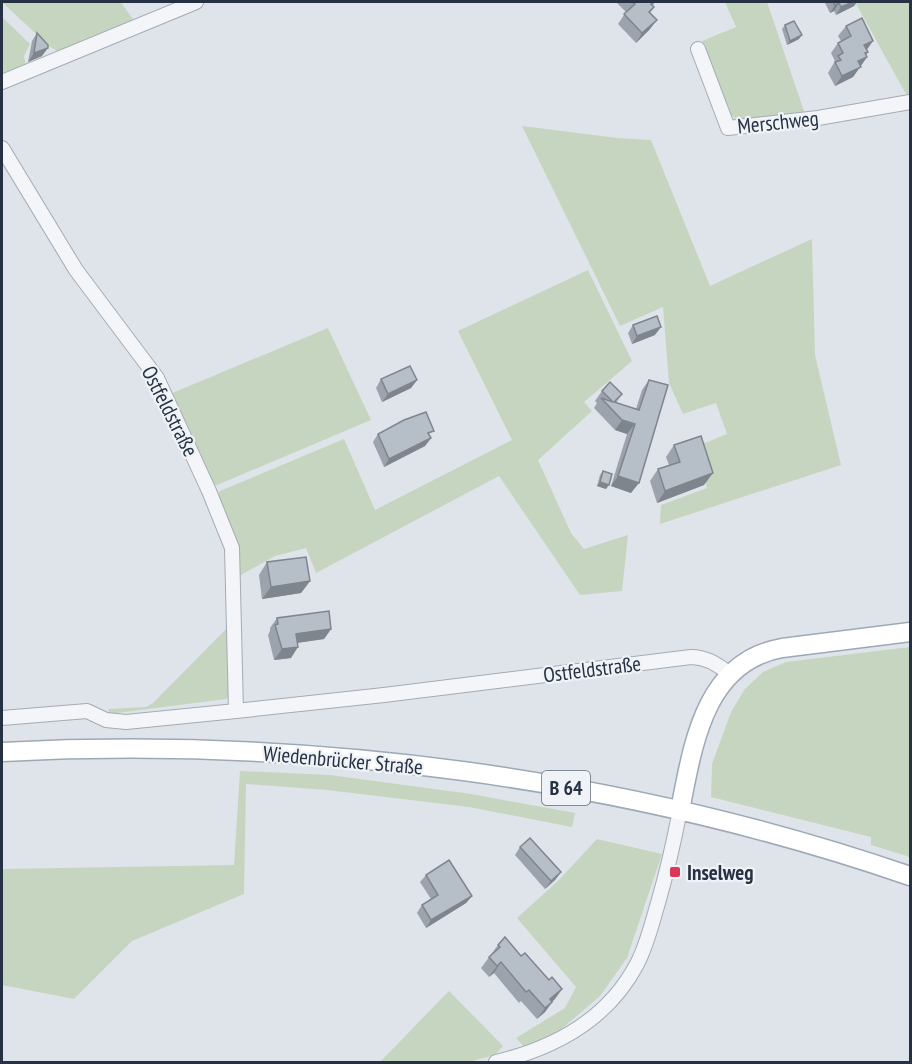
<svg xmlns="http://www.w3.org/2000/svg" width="912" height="1064" font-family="'PT Sans Narrow',sans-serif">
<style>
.green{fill:#c6d5c0}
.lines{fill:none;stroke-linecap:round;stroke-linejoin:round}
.minor-casing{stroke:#a4abb5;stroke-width:16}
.major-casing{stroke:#9da9b7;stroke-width:21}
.minor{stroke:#f3f5f8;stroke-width:14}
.major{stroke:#fff;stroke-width:18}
.wall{fill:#9da3ac}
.shaded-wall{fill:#7f858c}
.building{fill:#b6bec8;stroke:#7f858c;stroke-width:1.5}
.poi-dot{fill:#dd3658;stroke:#eff3f7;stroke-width:2}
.labels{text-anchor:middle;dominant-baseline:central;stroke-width:4.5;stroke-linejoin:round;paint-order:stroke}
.shield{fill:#eff3f7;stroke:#626c79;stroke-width:1.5}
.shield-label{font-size:20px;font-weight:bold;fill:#263243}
.street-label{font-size:21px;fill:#263243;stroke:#eff3f7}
.poi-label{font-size:21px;font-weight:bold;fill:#263243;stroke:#eff3f7;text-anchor:start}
</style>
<rect width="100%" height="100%" fill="#dfe4ea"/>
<g class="green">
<path d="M2 2H121L134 21 59 52 50 47Z"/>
<path d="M725 2H767L805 114 739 122 728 112 702 41 736 27Z"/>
<path d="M855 2H910V95L907 96Z"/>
<path d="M2 17 30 44 24 56 26 66 2 75Z"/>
<path d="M522 126 617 138 651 140 710 286 812 239 815 355 841 465 660 524 661 505 707 488 695 447 727 434 716 403 683 414 669 383 663 307 620 326Z"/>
<path d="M588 270 632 361 584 402 592 411 538 460 571 533 584 549 628 535 622 591 580 595 499 476 316 573 306 548 275 556 239 576 216 498 220 491 344 439 375 510 512 440 458 331Z"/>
<path d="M328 328 371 420 217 485 210 484 170 394Z"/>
<path d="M229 626 230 695 226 699 109 714 108 709 146 707 153 703Z"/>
<path d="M910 647V857L871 845V837L711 797 712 764 731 712 745 689 763 672 786 662Z"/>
<path d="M240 771 330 775 471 794 575 813 572 827 469 807 327 790 246 784 244 894 132 941 74 999 2 985V869L234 865Z"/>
<path d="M597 839 662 854 627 958 600 996 558 1032 526 1049 516 1038 565 1008 576 987 517 918 559 880Z"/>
<path d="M449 991 503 1046 495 1055 468 1062H380Z"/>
</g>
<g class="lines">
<g class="minor-casing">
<g id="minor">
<path d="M698 49 728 128 818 118 910 102"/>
<path d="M2 82 196 2"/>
<path d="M2 148 76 270 157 378 209 491 232 548 236 711 384 695 691 657C706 657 718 664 729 674"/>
<path d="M2 718 87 711 106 720 126 722 236 711"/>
<path d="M496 1062C555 1048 608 1019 637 964 647 945 652 923 658 903 667 872 674 841 680 810"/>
</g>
</g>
<g class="major-casing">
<g id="major">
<path d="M2 752C306 736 622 777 910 876"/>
<path d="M680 810C693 745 704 662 782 648L910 632"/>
</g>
</g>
<use href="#minor" class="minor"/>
<use href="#major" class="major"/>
</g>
<g class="wall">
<path d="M616 2H655L653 5 654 7 650 13V29L636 43 618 24 626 12Z"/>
<path d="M826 2H857L854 6 836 15 834 11 830 13 825 3Z"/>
<path d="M785 25 799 39 787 45 782 29Z"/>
<path d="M846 26 867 50 866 54 867 57 853 77 835 86 828 73 835 61 831 53 838 43 841 41 838 36Z"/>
<path d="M37 33 42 56 28 62 32 41Z"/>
<path d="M633 325 655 335 632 344 628 333Z"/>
<path d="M381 379 417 380 411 388 382 402 376 388Z"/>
<path d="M649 380 631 493 611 486 627 434 615 430 594 408 597 403 595 401 602 391 622 394 616 403 636 409 642 390Z"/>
<path d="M378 434 430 436 431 438 425 446 384 467 373 442Z"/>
<path d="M674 445 704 485 657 503 650 481 658 469 669 465 666 457Z"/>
<path d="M603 471 606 489 597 486 600 475Z"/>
<path d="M267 562 310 581 301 593 262 599 259 575Z"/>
<path d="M277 618 331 629 324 639 297 643 291 658 274 660 268 635 270 631V628Z"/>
<path d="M520 847 561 872 555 880 545 889 515 855Z"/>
<path d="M426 875 472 896 466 903 426 928 417 913 422 905 431 899 420 882Z"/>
<path d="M498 945 521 956 549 980 562 989 545 1012 537 1019 521 1001 519 1003 494 973 489 977 481 968Z"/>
</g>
<g class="shaded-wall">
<path d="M853 2H857L854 6 836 15 841 7Z"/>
<path d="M839 3 834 11 830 13 835 5Z"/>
<path d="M657 20 650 29 636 43 642 33Z"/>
<path d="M802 35 799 39 787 45 790 41Z"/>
<path d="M873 41 866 51 864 45Z"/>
<path d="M48 48 42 56 28 62 34 53Z"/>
<path d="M868 52 863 59 867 57 853 77 835 86 842 76 865 53Z"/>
<path d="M661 327 655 335 632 344 637 336Z"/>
<path d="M417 380 411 388 382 402 388 394Z"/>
<path d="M622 420 635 424 627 434 615 430Z"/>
<path d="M431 438 425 446 384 467 389 459Z"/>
<path d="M713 473 704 485 657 503 665 491Z"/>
<path d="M618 476 639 483 631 493 611 486Z"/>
<path d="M600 482 609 485 606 489 597 486Z"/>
<path d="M310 581 301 593 262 599 271 587Z"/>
<path d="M331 629 324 639 289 644 296 634Z"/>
<path d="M298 647 291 658 274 660 282 649Z"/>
<path d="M561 872 555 880 545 889 551 881Z"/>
<path d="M472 896 466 903 426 928 431 920Z"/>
<path d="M501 962 494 973 489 977 497 966Z"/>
<path d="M562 989 555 999 545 1008 550 999Z"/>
<path d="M552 1002 545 1012 537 1019 545 1008Z"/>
</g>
<g class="building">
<path d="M632 2H654L651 4 654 7 649 12 657 20 642 33 624 14 635 4Z"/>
<path d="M833 2H853L841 7 839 3 835 5Z"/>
<path d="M862 18 873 41 864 45 868 52 865 53 867 57 858 61 861 67 842 76 835 62 841 60 838 56 843 53 838 43 851 36 846 26Z"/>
<path d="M794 21 802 35 790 41 785 25Z"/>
<path d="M37 33 48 45V48L34 53Z"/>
<path d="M657 316 661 327 637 336 633 325Z"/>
<path d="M410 366 417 380 388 394 381 379Z"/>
<path d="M649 380 668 385 639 483 618 476 635 424 622 420 601 398 613 402 602 391 610 382 622 394 614 402 639 410Z"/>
<path d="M426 412 434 431 428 433 431 438 389 459 378 434 404 420Z"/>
<path d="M701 436 713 473 665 491 658 469 680 462 674 445Z"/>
<path d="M603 471 612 474 609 485 600 482Z"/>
<path d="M306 557 310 581 271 587 267 562Z"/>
<path d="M329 611 331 629 296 634 298 647 282 649 275 625 278 624 277 618Z"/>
<path d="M530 838 561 872 551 881 520 847Z"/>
<path d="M449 860 472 896 431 920 422 905 438 895 426 875Z"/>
<path d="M505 937 521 956 525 953 549 980 552 977 562 989 550 999 552 1002 545 1008 529 990 526 992 501 962 497 966 489 957 500 947 498 945Z"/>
</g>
<rect class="poi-dot" x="669" y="866" width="12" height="12" rx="3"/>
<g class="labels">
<rect class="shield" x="542" y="771" width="48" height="34" rx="4.5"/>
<g class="shield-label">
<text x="566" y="788">B 64</text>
</g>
<g class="street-label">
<text transform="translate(778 122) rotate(-6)">Merschweg</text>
<text transform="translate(170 411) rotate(63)">Ostfeldstraße</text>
<text transform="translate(592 669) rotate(-7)">Ostfeldstraße</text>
<text transform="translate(343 760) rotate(5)">Wiedenbrücker Straße</text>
</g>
<g class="poi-label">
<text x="687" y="872">Inselweg</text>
</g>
</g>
<rect width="912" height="1064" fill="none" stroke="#263243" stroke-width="6"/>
</svg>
